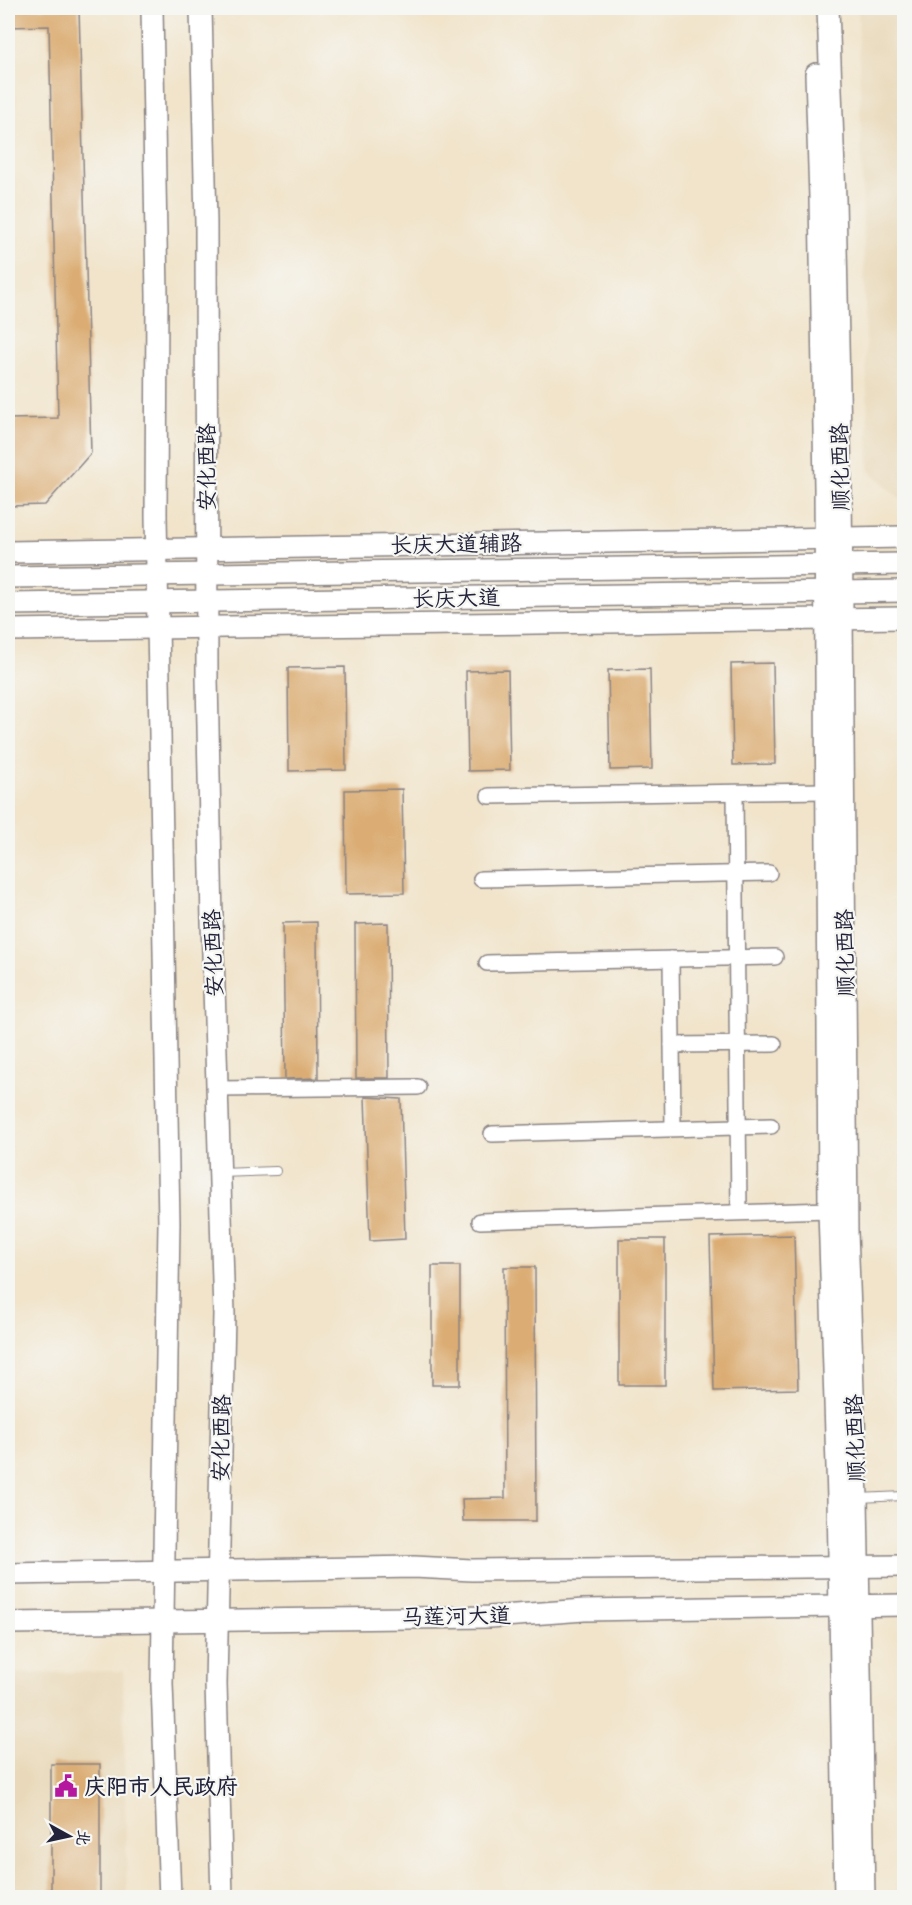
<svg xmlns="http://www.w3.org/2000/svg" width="912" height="1905" font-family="Sriracha,'LXGW WenKai TC',sans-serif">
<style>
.built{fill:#e9d9ba}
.building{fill:#dbad74}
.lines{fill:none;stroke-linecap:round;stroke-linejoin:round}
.lane-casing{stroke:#8a8383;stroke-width:10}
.street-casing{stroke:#8a8383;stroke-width:18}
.secondary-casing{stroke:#8a8383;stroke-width:24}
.lane{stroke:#fff;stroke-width:8}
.street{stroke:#fff;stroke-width:15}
.secondary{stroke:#fff;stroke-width:21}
.labels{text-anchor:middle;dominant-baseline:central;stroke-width:4.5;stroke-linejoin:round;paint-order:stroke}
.street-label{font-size:22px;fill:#22223b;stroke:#f6f6f2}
.poi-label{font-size:22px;font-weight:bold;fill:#22223b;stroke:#f6f6f2;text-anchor:start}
</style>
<rect width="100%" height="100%" fill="#f6f6f2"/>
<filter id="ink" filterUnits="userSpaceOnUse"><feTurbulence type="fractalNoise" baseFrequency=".0167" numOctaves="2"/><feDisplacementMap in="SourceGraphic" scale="12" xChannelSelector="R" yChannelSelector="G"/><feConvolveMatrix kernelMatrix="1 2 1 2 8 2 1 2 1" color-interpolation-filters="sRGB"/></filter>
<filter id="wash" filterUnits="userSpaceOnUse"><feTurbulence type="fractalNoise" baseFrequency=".008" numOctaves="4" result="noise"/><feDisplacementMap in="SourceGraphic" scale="24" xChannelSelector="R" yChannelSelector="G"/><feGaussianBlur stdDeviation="1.35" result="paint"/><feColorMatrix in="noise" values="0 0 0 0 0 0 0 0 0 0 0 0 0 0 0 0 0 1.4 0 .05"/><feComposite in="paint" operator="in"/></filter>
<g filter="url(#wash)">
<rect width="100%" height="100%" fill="#f1e4cb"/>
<g class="built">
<path d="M858 8H904V502L869 471Z"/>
<path d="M123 1671 127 1897H8V1674Z"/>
</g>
<g id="blocks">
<g class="building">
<path d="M8 8H79L91 453 45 505 8 506V419L58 418 49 26 8 27Z"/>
<path d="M773 663 775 764 733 765 731 664Z"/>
<path d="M345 667 346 770 289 771 288 668Z"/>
<path d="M650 669 652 769 610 770 608 670Z"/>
<path d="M508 670 510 770 468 771 466 671Z"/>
<path d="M402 789 404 893 346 894 345 790Z"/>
<path d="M317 922 318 1078 285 1079 283 923Z"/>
<path d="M388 923 389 1078H356L355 924Z"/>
<path d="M365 1097 401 1099 405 1239 370 1241Z"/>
<path d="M794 1235 798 1389 714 1391 710 1237Z"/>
<rect x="619" y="1239" width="46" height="146"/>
<rect x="432" y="1266" width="28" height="119"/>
<path d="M504 1267H535L536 1521H463L462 1499 505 1498Z"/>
<rect x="51" y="1764" width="49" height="134"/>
</g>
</g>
</g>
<g filter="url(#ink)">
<use href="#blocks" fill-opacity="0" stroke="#8a8383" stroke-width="1.5"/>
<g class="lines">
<g class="lane-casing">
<g id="lane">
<path d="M220 1173 276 1171"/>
<path d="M858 1498 904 1496"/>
</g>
</g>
<g class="street-casing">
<g id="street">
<path d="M735 793 739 1212"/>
<path d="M489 796 826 791"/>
<path d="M481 879 769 873"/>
<path d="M671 959 673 1128"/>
<path d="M487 963 775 957"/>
<path d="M672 1045 774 1044"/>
<path d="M217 1089 418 1087"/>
<path d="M492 1134 771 1126"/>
<path d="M480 1221 829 1210"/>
</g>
</g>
<g class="secondary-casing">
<g id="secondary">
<path d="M152 8 157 295 156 516 169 1223 162 1684 170 1898"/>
<path d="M201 8 206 223 207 678 212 921 224 1314 216 1684 222 1898"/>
<path d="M828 8 835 199 841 486 847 1232 857 1498 864 1898"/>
<path d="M816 74 820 198 825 488 829 1210 838 1498 845 1898"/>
<path d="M8 552 904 537"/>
<path d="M8 577 904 564"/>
<path d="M8 604 904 591"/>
<path d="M8 630 904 618"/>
<path d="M8 1574 414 1567 472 1570 904 1566"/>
<path d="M8 1623 489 1617 584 1610 904 1605"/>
</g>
</g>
<use href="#lane" class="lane"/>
<use href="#street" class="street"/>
<use href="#secondary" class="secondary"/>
</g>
</g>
<defs>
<g id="civic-bare" transform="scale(1.8)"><path d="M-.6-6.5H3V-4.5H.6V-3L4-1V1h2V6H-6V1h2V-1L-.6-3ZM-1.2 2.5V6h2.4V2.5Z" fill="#b5179e" stroke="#f6f6f2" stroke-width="2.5" paint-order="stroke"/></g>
</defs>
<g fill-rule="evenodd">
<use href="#civic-bare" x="66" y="1786"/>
</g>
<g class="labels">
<g class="street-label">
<text transform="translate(206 467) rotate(-90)">安化西路</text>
<text transform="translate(840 467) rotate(-91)">顺化西路</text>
<text transform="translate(456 544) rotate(-1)">长庆大道辅路</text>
<text transform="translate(456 598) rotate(-1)">长庆大道</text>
<text transform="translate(213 953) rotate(-92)">安化西路</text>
<text transform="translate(845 953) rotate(-91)">顺化西路</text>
<text transform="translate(221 1438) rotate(-89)">安化西路</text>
<text transform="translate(855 1438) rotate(-92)">顺化西路</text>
<text transform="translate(456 1616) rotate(-1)">马莲河大道</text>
</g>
<g class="poi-label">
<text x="84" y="1786">庆阳市人民政府</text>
</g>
</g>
<rect width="912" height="1905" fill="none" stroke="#f6f6f2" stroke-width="30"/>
<g transform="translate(69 1836) rotate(98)" stroke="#f6f6f2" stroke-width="4.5" paint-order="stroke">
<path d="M0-4.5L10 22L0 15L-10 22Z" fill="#22223b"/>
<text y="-9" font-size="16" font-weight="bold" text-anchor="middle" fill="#22223b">北</text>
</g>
</svg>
